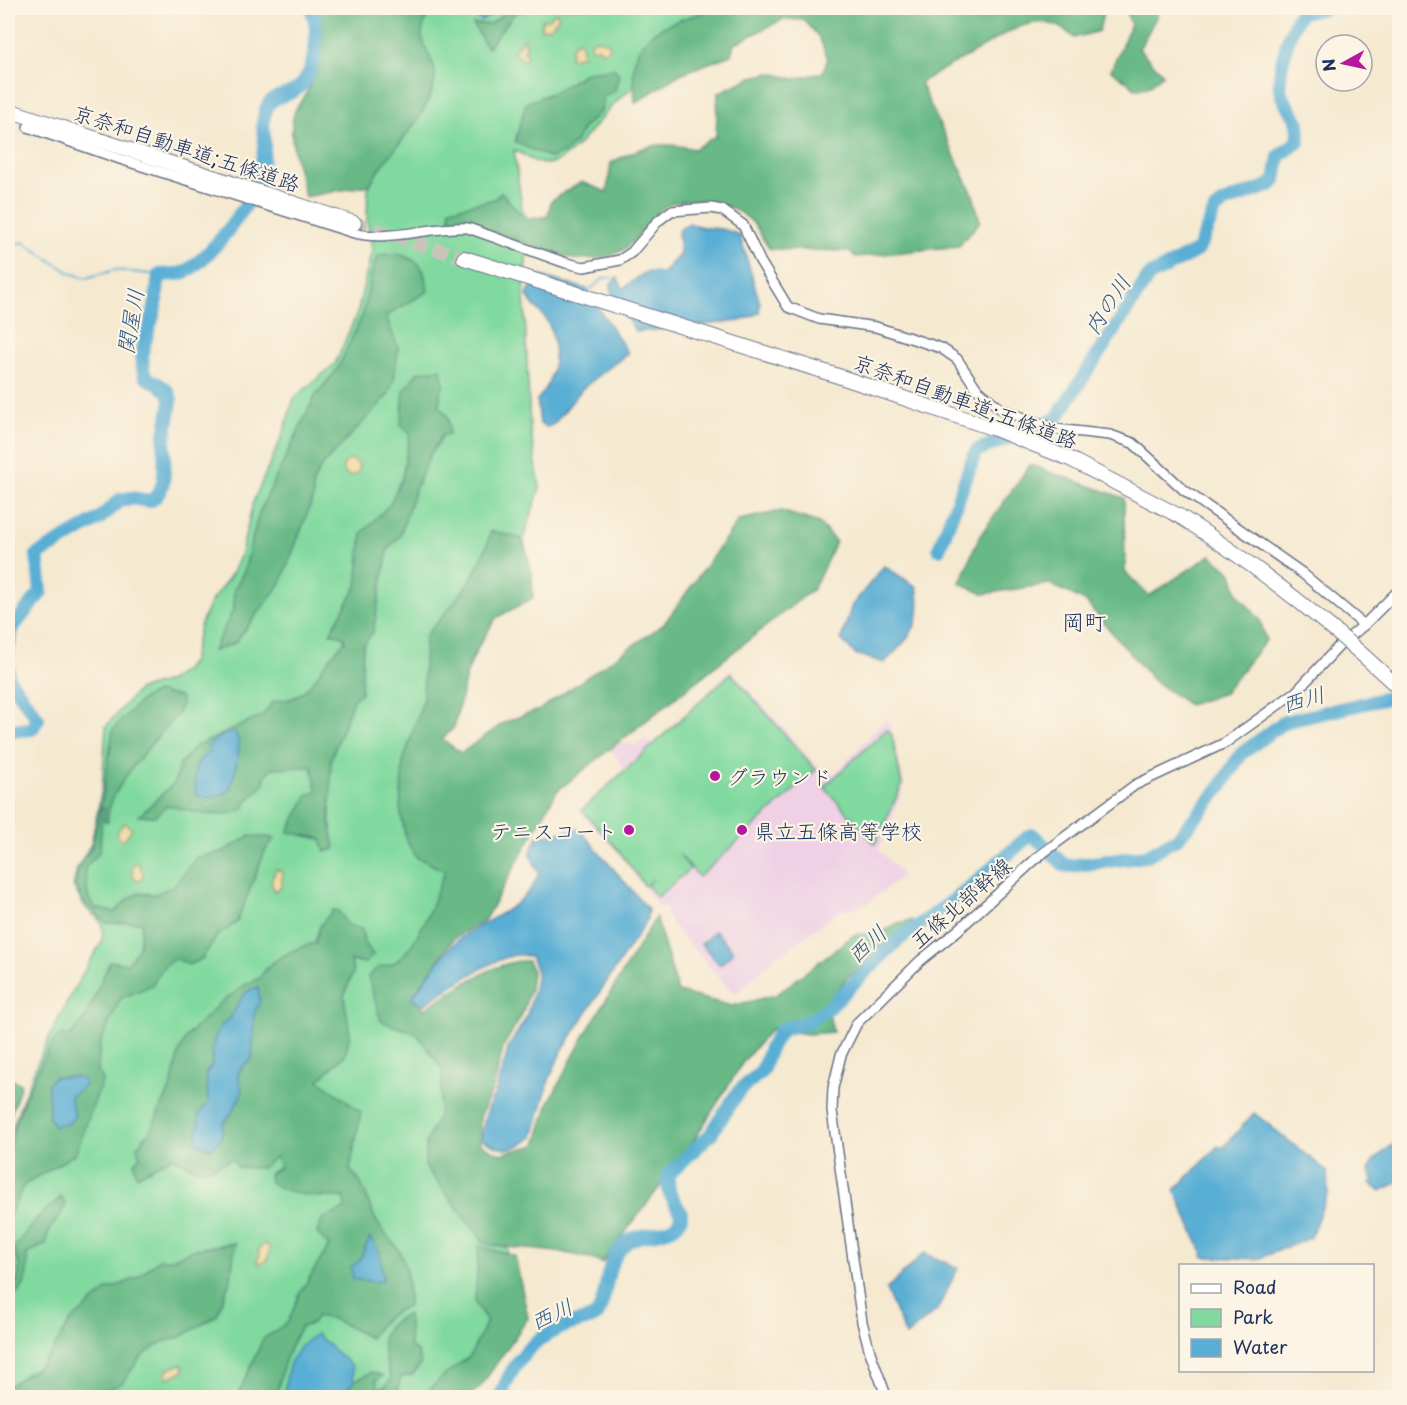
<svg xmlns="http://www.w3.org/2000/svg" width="1407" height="1405" font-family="'Playpen Sans','Klee One',sans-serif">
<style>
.built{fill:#efd0e5}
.green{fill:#80d99f;stroke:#4e847e;stroke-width:1.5}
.forest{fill:#68b986;stroke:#427472;stroke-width:1.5}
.sand{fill:#eeda9e;stroke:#84847e;stroke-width:1.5}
.water{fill:#58aed4;stroke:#3a6e99;stroke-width:1.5}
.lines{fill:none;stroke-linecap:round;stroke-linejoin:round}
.stream{stroke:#58aed4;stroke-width:2}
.river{stroke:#58aed4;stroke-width:14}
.highway-tunnel{stroke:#c9c4b9;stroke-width:14;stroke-dasharray:14 7;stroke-linecap:butt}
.minor-casing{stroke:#677086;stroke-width:12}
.highway-casing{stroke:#677086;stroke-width:16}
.minor{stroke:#fff;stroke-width:9}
.highway{stroke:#fff;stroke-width:14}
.highway-bridge-casing{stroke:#677086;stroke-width:16;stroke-linecap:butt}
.highway-bridge{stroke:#fff;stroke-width:14}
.poi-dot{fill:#b5179e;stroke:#fcf5e5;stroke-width:2}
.labels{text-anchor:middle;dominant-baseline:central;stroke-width:4.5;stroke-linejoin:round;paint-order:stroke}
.street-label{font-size:21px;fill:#1b2f5e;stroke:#fcf5e5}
.poi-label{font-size:21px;fill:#1b2f5e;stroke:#fcf5e5;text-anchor:start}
.water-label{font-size:22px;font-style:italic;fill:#305b87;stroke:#fcf5e5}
.neighbourhood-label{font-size:22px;fill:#1b2f5e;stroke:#fcf5e5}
</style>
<rect width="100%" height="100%" fill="#fcf5e5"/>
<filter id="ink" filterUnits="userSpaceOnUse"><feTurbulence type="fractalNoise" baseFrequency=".0167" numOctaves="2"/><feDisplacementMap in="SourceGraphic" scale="12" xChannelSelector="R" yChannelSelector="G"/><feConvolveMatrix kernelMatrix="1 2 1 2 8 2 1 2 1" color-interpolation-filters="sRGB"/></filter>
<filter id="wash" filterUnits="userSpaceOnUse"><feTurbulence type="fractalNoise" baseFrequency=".008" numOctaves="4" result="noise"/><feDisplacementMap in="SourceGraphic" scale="24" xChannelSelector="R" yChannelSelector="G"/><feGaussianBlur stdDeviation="1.35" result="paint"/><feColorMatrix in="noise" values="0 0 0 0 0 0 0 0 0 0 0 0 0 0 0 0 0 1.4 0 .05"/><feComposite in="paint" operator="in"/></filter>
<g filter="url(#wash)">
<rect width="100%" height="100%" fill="#f5e9d0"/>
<path class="built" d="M731 670 823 773H836L886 718 890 723 904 785 879 850 901 873V877L868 903 836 913 783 954 781 952 738 992 733 993 674 927 667 915V907H658L618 852 579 811 624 769 612 750 620 743 636 745 644 739 654 743Z"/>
<g class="green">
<path d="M421 8H761C713 37 659 62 618 100 599 117 575 157 552 163 537 167 526 155 514 150L527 244 524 294 530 429 540 488 522 542 440 738 464 886 396 1000 452 1021 451 1110 508 1241 509 1277 453 1397H8V1139C31 1070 63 1005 101 943 108 917 94 920 82 903 79 898 77 891 73 886L77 868 91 844 102 788 106 726 138 690 169 681 185 670 192 661 200 626 210 603 231 575 241 554 253 502 283 434 294 398 335 364 358 311 372 249 367 220 368 188 395 141Z"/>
<path d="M731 673 816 770 699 877 679 854 690 869 657 897 647 885 653 879 645 886 619 851 582 810Z"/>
<path d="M887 729 892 735 902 785 875 844 824 787Z"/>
</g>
<g class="forest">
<path d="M318 8H430C428 15 422 26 422 34 422 49 438 64 435 79 427 121 390 149 369 185L305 197C300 173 285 135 295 111 297 106 302 101 305 96 319 68 328 38 318 8Z"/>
<path d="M512 8H535L515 13 487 48 473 24H490Z"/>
<path d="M718 8H1112L1103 13 1099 31 1074 38C1041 5 1009 32 978 50 959 61 939 71 920 83L973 195 980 221 959 246 856 257 849 251 770 249C762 241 760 229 752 222 732 201 680 191 658 212 645 223 638 240 623 250 610 259 590 259 574 259L470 225 450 222V209L495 199 501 192 517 210 530 219 548 216 551 201 581 182 607 192 611 163C642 146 659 140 694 149L716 136 718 93 752 77 771 73 794 79 822 73 828 59 819 37 804 20 784 19 734 44 731 55 680 74 635 103C635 91 632 77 634 65 639 25 686 19 718 8Z"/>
<path d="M1125 8H1161L1139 49 1163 74 1148 87 1137 89 1111 70 1131 24Z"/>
<path d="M615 69 619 75 615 90 604 96 601 111 583 128 576 141 565 152 551 158 515 142 526 103 554 92 587 72Z"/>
<path d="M397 253C422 262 424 266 428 291L386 316 398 348 394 379 388 395 321 467 313 483V498L281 583 235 643 213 651 234 608V590L244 571 259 513 314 398 338 368 363 314 373 267 379 255Z"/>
<path d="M441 369 444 385 440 393V407L448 417 449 434 443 435 430 455 414 492 400 536 388 549 373 632 363 646 361 693 353 700 331 759 330 822 335 849 325 852 321 839 288 832 307 796 317 791 312 767 272 768 265 775 264 785 247 801 245 808C219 821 194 812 168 805L155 816H139L175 782 179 765 196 746 262 716 274 701C279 700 288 700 293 698 317 687 325 656 345 642L343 636 330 633 357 586 362 533 390 504 402 477 410 434 401 425 404 390 418 372Z"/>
<path d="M1030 465 1124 498 1125 572 1149 596 1211 555 1232 573 1238 594 1260 620 1266 640 1224 693 1189 705 1154 681 1085 601 1050 584 983 594 960 583 979 537Z"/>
<path d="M781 511 819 523 836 542 813 589 557 791 484 921 454 938 411 998 425 1009C448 993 501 958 528 961L532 971 530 990 521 1017 504 1045 493 1088 480 1117V1144L500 1154 536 1145 549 1102 583 1038 656 917 678 992 732 1006 776 995 854 935 882 932 898 923 911 920 915 929 897 945 848 976 827 1004 833 1032 808 1034 771 1029 743 1062 689 1148 602 1263C567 1248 523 1251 485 1244L425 1166 426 1143 439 1114 443 1070 417 1034 381 1021 368 977C382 961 383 970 395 962 421 944 433 899 445 871L416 857 406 840 400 809 403 762 423 701 425 636C452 607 482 572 491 531L523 539 532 572 533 598 496 618 470 660 454 727 442 739 461 753 505 722 539 710 664 624 739 520Z"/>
<path d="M156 692 180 697 182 704 178 713C158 738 104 791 108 822L104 821 105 809 102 807 100 851 85 868 88 897 95 908 115 912 128 899 139 893 155 894 174 886 197 857 222 852 250 836 275 838 265 851 237 922 217 936 202 959 189 965 176 958 164 966 152 985 120 999 100 1044 98 1072 103 1079 75 1154 24 1185 8 1219C8 1199 4 1175 8 1155 15 1114 36 1070 57 1036L72 1035 86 1016 110 961 127 964 139 947 142 922 106 923 82 900 75 885 78 871 92 846 103 794 113 729 141 700Z"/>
<path d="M333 910 339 911 347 925 362 929 364 942 373 955 365 963 351 961 353 973 344 995 350 1034 345 1055 319 1080 361 1112 350 1170C368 1189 364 1196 375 1218 380 1230 390 1238 397 1248 409 1265 408 1287 408 1307 390 1311 380 1323 370 1338L333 1319 317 1316 312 1324 301 1327C287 1350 280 1371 277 1397H237L263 1339 288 1322 300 1293 329 1246 317 1233 322 1219 345 1209 344 1197C321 1198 290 1196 270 1182L269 1174 280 1167 276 1157 261 1168 237 1167 233 1159 201 1171 172 1157 137 1176 134 1163 140 1156 137 1147 150 1131 171 1087 179 1052 187 1036 220 1003 245 985 260 978C267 961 297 947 315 943L320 926Z"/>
<path d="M8 1078 21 1084 8 1124Z"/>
<path d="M61 1197 66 1205C59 1219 46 1230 46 1244L27 1254C28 1268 28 1281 19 1293L10 1295V1290C24 1279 20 1263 13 1249L37 1218Z"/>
<path d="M235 1243 231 1278 217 1315 181 1337 162 1342 141 1357 122 1383 107 1390 103 1397H8V1386L39 1366 51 1353 70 1322 107 1290 137 1278 159 1259H172L195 1249Z"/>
<path d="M479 1246 515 1256 528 1318 481 1386 468 1397H422L440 1379 470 1356 487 1321 475 1303Z"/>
<path d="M408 1314 410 1346 418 1353 421 1364 412 1375 401 1377 397 1392 390 1397H340L354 1381 372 1372 383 1376 376 1380 378 1388 386 1386 391 1379C384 1349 371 1330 408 1314Z"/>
</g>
<g class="sand">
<path d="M553 14 557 13 559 17 551 27 541 29 542 20 549 19Z"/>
<path d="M524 38 527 47 524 50 527 58 525 61 513 52Z"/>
<path d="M596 39 609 43V49L602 52 599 48 592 49 590 43Z"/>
<path d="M580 40 583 55 570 58 572 45Z"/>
<circle cx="351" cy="468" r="8"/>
<path d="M124 823 132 829 123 841 118 838 117 832Z"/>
<path d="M135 863H138L143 873 142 879 138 881 133 877 132 867Z"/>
<path d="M276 869 283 872 281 888 274 891 271 882Z"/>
<path d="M264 1243 270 1248 267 1261 260 1264 257 1261 260 1255 258 1251Z"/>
<path d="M181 1364 184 1367 183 1371 168 1378 166 1376 167 1370Z"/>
</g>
<g class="water">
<path d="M472 8H502L482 21 473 16Z"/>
<path d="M689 223C709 232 720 224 740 236L760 303 759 313 740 321 636 332 611 293V284L617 277 623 288 646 272 663 273 680 254 678 231Z"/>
<path d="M537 275 586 289 628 353 583 388 554 424 547 427 540 424 537 400C556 380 560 345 547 321 542 311 531 306 527 295Z"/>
<path d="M884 566 917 587C924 626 910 636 884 663L855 654 841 639 852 605Z"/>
<path d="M235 732C244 745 234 775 230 789L223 795 203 798 196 793C194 774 192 763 209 752L208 746C217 738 223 734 235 732Z"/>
<path d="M579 829 648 909 647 920 561 1052 549 1080 533 1137C510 1152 505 1153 481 1139L485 1117 497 1088 509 1046 526 1018 534 990 537 971 531 957C527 956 521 954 517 955 495 957 442 991 424 1005L411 998C424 983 444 951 458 940 485 918 526 910 539 873L530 854 538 836Z"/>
<path d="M715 931 734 952 720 965 701 944Z"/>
<path d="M258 987 260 1001 254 1014 252 1059 243 1066 238 1074 242 1093 232 1113 223 1124 221 1139 211 1149 196 1142C196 1133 200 1126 199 1114L208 1103 206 1073 212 1065C211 1053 213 1038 220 1027 222 1023 228 1022 230 1018 240 1004 239 992 258 987Z"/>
<path d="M55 1077H77L84 1081 85 1086 70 1097 75 1116 69 1124 54 1126 49 1117 48 1083Z"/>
<path d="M1254 1113 1327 1171 1328 1193 1310 1238 1258 1259 1204 1257 1175 1190 1218 1146 1223 1148Z"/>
<path d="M1399 1139V1182L1380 1191 1370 1183 1374 1180 1369 1172 1372 1162Z"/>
<path d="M370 1238C381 1251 382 1262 383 1280L375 1282 353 1279 351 1267 359 1261Z"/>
<path d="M924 1253 958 1268 937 1310 906 1336 886 1290Z"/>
<path d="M316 1334 352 1366 354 1381 340 1397H284C287 1366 289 1352 316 1334Z"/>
</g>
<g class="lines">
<g class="stream">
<path d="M8 248 23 242 70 273 86 278 115 270 159 275"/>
<path d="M588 291 604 278H612"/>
</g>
<g class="river">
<path d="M939 549 976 451 1056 419 1149 276 1198 250 1215 210 1225 202 1268 186 1275 181 1279 156 1298 142C1302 118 1292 116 1282 96 1274 78 1290 28 1301 12L1325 8"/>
<path d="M8 649 12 628 41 592 37 555 99 519 120 500 131 498 149 501C171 492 162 455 165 436 167 424 170 412 171 399 167 384 155 385 145 376 137 352 148 335 154 312 157 300 157 287 159 275 166 274 175 275 182 273 205 265 253 202 258 179 260 169 264 157 264 147 265 133 260 121 267 107 273 94 287 97 297 89 317 73 320 29 311 8"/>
<path d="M8 671V678L38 719 32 729 8 731"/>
<path d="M500 1398C512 1363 534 1335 570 1324 580 1321 588 1321 597 1315 611 1290 601 1265 627 1242 642 1230 681 1238 681 1213L669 1192 668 1175 711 1134 738 1092 762 1071 770 1048 781 1030 809 1021 828 1008 898 940 961 895 1029 836 1033 835 1064 865 1070 866 1146 856 1178 838 1219 789 1241 754 1284 722 1400 695"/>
</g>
</g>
</g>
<g filter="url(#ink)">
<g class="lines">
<path class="highway-tunnel" d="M354 223 464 258"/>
<g class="minor-casing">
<g id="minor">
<path d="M28 127 123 160 354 233C390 242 430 226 468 228L566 263 584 267 620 260 632 252 658 221 671 211 711 208 722 210 743 225 760 261 788 307 819 319 876 327 941 348 957 359 977 389 1002 410 1055 429 1110 435 1133 443 1184 490 1302 573 1364 625"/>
<path d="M887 1398 870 1352 862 1322 832 1111 833 1088 841 1055 857 1023 920 961 957 931 1039 856 1135 785 1225 743 1296 692 1339 646 1364 625 1400 589"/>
</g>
</g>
<g class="highway-casing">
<g id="highway">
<path d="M8 110 354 223"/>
<path d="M464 258 835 375 995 429 1070 459 1181 517"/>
</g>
</g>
<use href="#minor" class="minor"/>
<use href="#highway" class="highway"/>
<g class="highway-bridge-casing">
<path id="highway-bridge" d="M1181 517C1259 567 1332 625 1400 689"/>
</g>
<use href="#highway-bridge" class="highway-bridge"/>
</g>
</g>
<g class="poi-dot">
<circle cx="715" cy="776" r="6"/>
<circle cx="629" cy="830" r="6"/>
<circle cx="742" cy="830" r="6"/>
</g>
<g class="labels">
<g class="street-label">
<text transform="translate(187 147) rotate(18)">京奈和自動車道;五條道路</text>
<text transform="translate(966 400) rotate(20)">京奈和自動車道;五條道路</text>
<text transform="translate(960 902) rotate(-41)">五條北部幹線</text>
</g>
<g class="poi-label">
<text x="727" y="776">グラウンド</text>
<text x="617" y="830" text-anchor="end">テニスコート</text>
<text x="754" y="830">県立五條高等学校</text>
</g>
<g class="water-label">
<text transform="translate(1106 304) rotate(-57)">内の川</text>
<text transform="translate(129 321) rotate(-80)">関屋川</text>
<text transform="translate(1303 698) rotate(-16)">西川</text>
<text transform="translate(866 943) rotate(-43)">西川</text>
<text transform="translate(551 1313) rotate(-25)">西川</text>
</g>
<g class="neighbourhood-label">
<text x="1084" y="620">岡町</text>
</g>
</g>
<rect width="1407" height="1405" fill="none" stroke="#fcf5e5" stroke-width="30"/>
<rect x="1179" y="1264" width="195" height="108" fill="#fcf5e5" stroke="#a2a6af" stroke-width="1.5"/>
<rect x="1191" y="1284" width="30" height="9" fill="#ffffff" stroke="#a2a6af" stroke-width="1.5"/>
<text x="1233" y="1294" font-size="18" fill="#1b2f5e">Road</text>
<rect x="1191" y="1309" width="30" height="18" fill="#80d99f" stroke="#a2a6af" stroke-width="1.5"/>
<text x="1233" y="1324" font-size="18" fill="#1b2f5e">Park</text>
<rect x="1191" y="1339" width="30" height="18" fill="#58aed4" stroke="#a2a6af" stroke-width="1.5"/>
<text x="1233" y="1354" font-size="18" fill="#1b2f5e">Water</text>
<g transform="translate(1344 63) rotate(262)"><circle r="28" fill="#fcf5e5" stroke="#a2a6af" stroke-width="1.5"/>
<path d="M0-4.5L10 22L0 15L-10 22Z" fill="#b5179e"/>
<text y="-9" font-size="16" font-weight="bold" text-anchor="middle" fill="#1b2f5e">N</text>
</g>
</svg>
